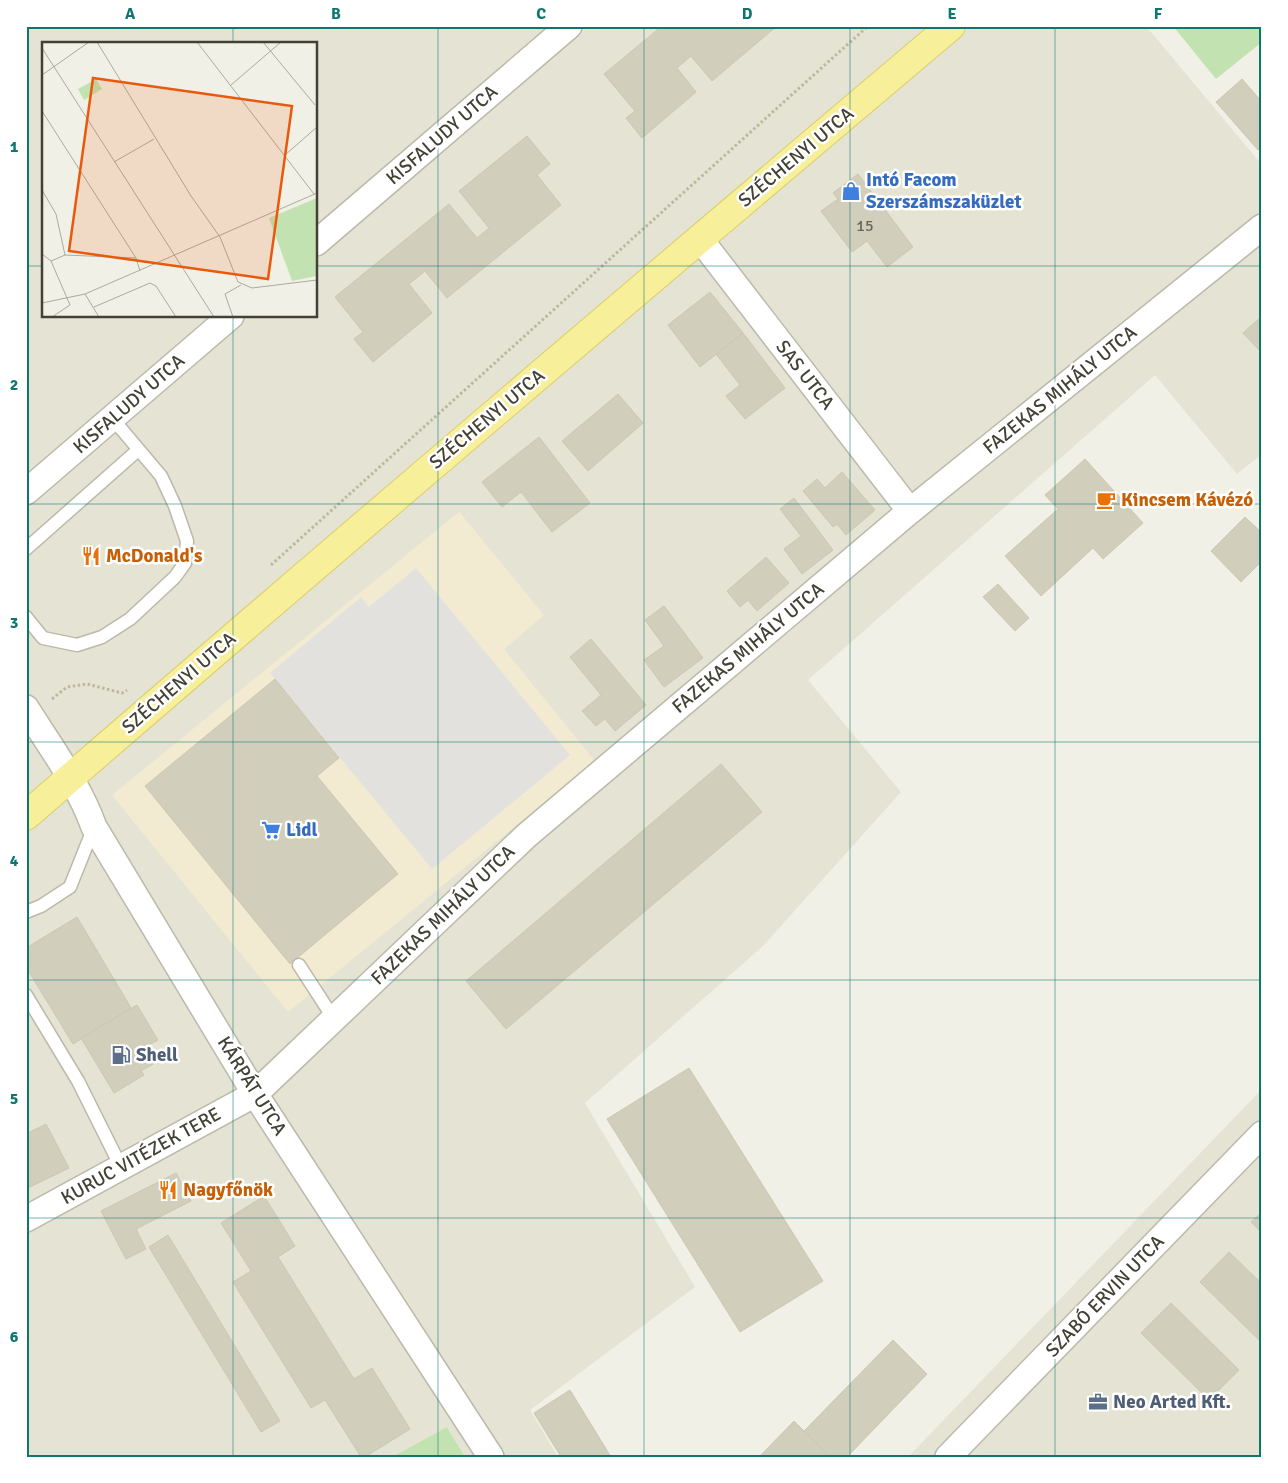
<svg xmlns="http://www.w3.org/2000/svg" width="1288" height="1483" font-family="Signika,sans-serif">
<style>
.residential{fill:#e5e3d4;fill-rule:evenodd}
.commercial{fill:#f2ebd2}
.green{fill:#c2e3b1}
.parking{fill:#e3e1dd}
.building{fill:#d2cebc;stroke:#ccc7b0}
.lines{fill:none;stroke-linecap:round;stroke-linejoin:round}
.service-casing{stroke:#bcb9a9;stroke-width:15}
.minor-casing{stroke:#bcb9a9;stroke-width:28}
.primary-casing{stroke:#dacf6b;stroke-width:30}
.path{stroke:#bdb89b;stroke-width:3;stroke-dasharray:2.5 2.5;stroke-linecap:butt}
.service{stroke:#fff;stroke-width:12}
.minor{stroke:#fff;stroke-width:25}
.primary{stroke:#f7ef99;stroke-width:28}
.grid{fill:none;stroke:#0f766e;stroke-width:1;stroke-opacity:0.55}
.labels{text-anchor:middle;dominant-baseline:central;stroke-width:5;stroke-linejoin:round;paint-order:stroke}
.number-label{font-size:16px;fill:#676457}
.street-label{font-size:19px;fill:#434135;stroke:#fff}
.shop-label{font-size:19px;font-weight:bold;fill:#366cbe;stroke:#fff;text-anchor:start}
.food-label{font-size:19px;font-weight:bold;fill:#c56008;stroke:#fff;text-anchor:start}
.service-label{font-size:19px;font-weight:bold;fill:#4e5e75;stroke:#fff;text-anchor:start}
.inset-road{fill:none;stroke:#abaa9f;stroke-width:1}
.view{fill:#e8590c;fill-opacity:0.15;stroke:#e8590c;stroke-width:2.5}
.inset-edge{fill:none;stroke:#434135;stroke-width:2.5}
.neatline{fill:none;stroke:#0f766e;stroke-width:2}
.grid-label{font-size:16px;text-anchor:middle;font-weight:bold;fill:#0f766e}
</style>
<rect width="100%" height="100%" fill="#f1f0e6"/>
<g class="residential">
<path d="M26 26H1146L1262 165V454L1237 474 1155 375 808 680 901 792 763 946 585 1103 695 1287 530 1410 558 1457H465L447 1427 392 1457H26ZM44 44H316V316H44ZM459 512 543 615 504 649Z"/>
<path d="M1262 1089V1457H908Z"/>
</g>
<path class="commercial" d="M459 512 544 615 504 649 595 761 288 1012 112 795Z"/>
<g class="green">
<path d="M1173 26H1262V42L1216 79Z"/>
<path d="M447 1427 465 1457H392Z"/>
</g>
<path class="parking" d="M416 568 570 755 432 869 270 673 361 597 369 607Z"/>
<g class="building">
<path d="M662 26H777L712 81 691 56 677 68 696 92 642 138 626 118 635 111 604 74Z"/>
<path d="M1242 79 1262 102V147L1258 150 1216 102Z"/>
<path d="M527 136 550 164 537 175 561 205 447 298 425 271 409 284 432 313 373 362 354 339 363 332 335 297 449 204 477 238 489 228 459 191Z"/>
<path d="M858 174 913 247 887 267 867 241 852 252 821 211 838 199 833 193Z"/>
<path d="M710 292 743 333 700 367 668 325Z"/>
<path d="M1262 316V353L1243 333Z"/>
<path d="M743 333 785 388 745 419 726 396 740 385 716 354Z"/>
<path d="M618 394 643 423 588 471 562 441Z"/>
<path d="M539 437 590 503 552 532 521 492 502 507 482 482Z"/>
<path d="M1085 459 1143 523 1103 559 1093 548 1041 596 1005 556 1058 509 1045 495Z"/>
<path d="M842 472 875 510 846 535 837 524 833 527 803 491 817 479 825 488Z"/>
<path d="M794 498 833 550 802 574 784 549 801 536 780 509Z"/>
<path d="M1245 517 1262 533V561L1241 582 1211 551Z"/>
<path d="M766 557 789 583 757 611 748 600 740 607 727 591Z"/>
<path d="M998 584 1029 618 1015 631 983 597Z"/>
<path d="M664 606 703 658 664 687 644 660 664 646 645 620Z"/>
<path d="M591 639 646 705 615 731 605 719 596 726 582 711 601 695 570 657Z"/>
<path d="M275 679 339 758 317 776 398 874 290 964 145 786Z"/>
<path d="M721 764 762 812 506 1029 466 981Z"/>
<path d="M77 917 131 1008 73 1044 26 967V948Z"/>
<path d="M137 1005 158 1040 145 1047 155 1063 141 1071 144 1075 114 1093 81 1038Z"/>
<path d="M689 1068 823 1281 740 1332 607 1119Z"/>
<path d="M46 1124 69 1168 26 1189V1134Z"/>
<path d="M176 1173 191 1201 136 1229 146 1249 126 1259 101 1211Z"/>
<path d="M264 1196 295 1246 278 1257 354 1379 372 1368 410 1429 365 1457H361L325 1400 311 1408 233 1282 251 1271 221 1223Z"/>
<path d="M1262 1212V1233L1251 1222Z"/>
<path d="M168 1235 280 1421 261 1432 149 1247Z"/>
<path d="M1229 1252 1262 1284V1343L1200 1282Z"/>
<path d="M1171 1303 1239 1370 1209 1400 1141 1333Z"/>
<path d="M893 1340 927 1374 847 1457H830L804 1431Z"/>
<path d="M570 1390 611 1457H561L534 1413Z"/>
<path d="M794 1421 830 1457H759Z"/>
</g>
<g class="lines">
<g class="service-casing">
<g id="service">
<path d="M26 549 138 450"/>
<path d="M26 617 43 638 77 645 102 637 130 619 175 577 185 563 187 541 175 506 161 476 112 418"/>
<path d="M26 912 41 906 70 887 94 827"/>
<path d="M299 965 334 1019"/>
<path d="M26 995 78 1081 121 1167"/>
</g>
</g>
<g class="minor-casing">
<g id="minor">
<path d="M700 239 910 511"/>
<path d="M316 243 569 26"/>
<path d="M26 492 231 316"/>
<path d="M26 708C50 746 79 785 94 827L255 1094 491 1457"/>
<path d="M26 1219 255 1094 526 836 910 511 1262 227"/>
<path d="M948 1457 1262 1134"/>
</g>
</g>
<g class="primary-casing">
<path id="primary" d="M26 816C332 550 641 288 951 26"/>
</g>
<g class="path">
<path d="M271 565 868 26"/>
<path d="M52 699 67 687 87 684 122 693 127 690"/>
</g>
<use href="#service" class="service"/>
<use href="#minor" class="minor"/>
<use href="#primary" class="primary"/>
</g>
<path class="grid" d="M233 26V44M438 26V1457M644 26V1457M850 26V1457M1055 26V1457M26 266H44M316 266H1262M233 316V1457M26 504H1262M26 742H1262M26 980H1262M26 1218H1262"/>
<defs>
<g id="shop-bare" transform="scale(1.5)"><path d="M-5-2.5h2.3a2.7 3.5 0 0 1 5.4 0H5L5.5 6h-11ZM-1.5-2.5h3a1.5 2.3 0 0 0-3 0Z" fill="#3f7fe0" stroke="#fff" stroke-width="2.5" paint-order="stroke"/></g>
<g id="cafe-bare" transform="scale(1.5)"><path d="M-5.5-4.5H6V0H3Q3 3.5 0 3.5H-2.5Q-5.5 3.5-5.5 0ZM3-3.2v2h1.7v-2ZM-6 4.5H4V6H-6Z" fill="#e8710a" stroke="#fff" stroke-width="2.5" paint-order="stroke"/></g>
<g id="restaurant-bare" transform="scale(1.5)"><path d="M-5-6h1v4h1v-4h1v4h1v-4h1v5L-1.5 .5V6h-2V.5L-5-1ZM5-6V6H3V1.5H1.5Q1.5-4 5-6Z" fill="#e8710a" stroke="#fff" stroke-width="2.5" paint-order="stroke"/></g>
<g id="supermarket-bare" transform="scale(1.5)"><path d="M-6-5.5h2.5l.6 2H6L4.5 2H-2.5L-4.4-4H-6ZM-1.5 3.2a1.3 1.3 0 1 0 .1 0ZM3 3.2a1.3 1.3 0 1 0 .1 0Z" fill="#3f7fe0" stroke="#fff" stroke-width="2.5" paint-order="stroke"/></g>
<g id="fuel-bare" transform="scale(1.5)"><path d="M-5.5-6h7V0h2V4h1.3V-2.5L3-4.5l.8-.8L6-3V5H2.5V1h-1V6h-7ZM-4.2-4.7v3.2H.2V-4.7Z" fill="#5c6f8a" stroke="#fff" stroke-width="2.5" paint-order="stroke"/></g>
<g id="office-bare" transform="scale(1.5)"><path d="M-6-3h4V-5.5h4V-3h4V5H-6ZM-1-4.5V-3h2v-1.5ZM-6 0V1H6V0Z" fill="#5c6f8a" stroke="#fff" stroke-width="2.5" paint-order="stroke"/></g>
</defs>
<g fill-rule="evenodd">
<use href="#shop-bare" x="851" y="191"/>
<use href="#cafe-bare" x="1106" y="500"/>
<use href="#restaurant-bare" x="91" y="556"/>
<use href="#supermarket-bare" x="271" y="830"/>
<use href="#fuel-bare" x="121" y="1055"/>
<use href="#restaurant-bare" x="168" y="1190"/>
<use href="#office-bare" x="1098" y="1402"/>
</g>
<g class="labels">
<g class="number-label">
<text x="865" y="226">15</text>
</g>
<g class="street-label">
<text transform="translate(442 135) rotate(-41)">KISFALUDY UTCA</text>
<text transform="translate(796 157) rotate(-40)">SZÉCHENYI UTCA</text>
<text transform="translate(805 375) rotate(52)">SAS UTCA</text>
<text transform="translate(1060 390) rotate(-39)">FAZEKAS MIHÁLY UTCA</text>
<text transform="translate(129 404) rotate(-41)">KISFALUDY UTCA</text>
<text transform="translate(487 419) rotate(-40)">SZÉCHENYI UTCA</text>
<text transform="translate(748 648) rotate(-40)">FAZEKAS MIHÁLY UTCA</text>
<text transform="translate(179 683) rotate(-41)">SZÉCHENYI UTCA</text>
<text transform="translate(443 915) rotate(-44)">FAZEKAS MIHÁLY UTCA</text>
<text transform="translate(252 1086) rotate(58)">KÁRPÁT UTCA</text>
<text transform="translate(141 1156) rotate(-29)">KURUC VITÉZEK TERE</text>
<text transform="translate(1105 1296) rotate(-46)">SZABÓ ERVIN UTCA</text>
</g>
<g class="shop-label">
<text x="866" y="180">Intó Facom<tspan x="866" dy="22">Szerszámszaküzlet</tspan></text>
<text x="286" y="830">Lidl</text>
</g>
<g class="food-label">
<text x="1121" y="500">Kincsem Kávézó</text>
<text x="106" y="556">McDonald's</text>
<text x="183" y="1190">Nagyfőnök</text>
</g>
<g class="service-label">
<text x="136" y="1055">Shell</text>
<text x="1113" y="1402">Neo Arted Kft.</text>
</g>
</g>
<g transform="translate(42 42)">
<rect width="275" height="275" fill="#f1f0e6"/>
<path d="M54 37 60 47 42 58 36 47ZM275 156V234L250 239 227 176Z" fill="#c2e3b1"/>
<path class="inset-road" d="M55 0 149 154 178 195 196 240 210 246 275 238M155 0 272 152M221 0 273 63M0 6 172 275M0 33 47 0M189 43 239 0M0 69 94 216 98 229M243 113 275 85M72 120 112 97M0 148 14 172 23 213M0 212 9 219 28 263M9 219 23 213 94 216M43 252 57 275M0 261 43 252 275 151M52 265 108 241 114 244 134 275M10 275 28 263M191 275 183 252 199 243"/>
<path class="view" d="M51 36 250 64 226 237 27 209Z"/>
<rect width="275" height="275" class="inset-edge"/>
</g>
<rect width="1288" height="1483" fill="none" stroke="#ffffff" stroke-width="55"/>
<rect x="28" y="28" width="1232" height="1428" class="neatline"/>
<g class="grid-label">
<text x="130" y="19">A</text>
<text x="336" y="19">B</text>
<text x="541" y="19">C</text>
<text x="747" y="19">D</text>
<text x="952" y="19">E</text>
<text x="1158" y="19">F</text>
<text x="14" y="152">1</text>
<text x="14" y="390">2</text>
<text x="14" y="628">3</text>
<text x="14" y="866">4</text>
<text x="14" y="1104">5</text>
<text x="14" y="1342">6</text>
</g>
</svg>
